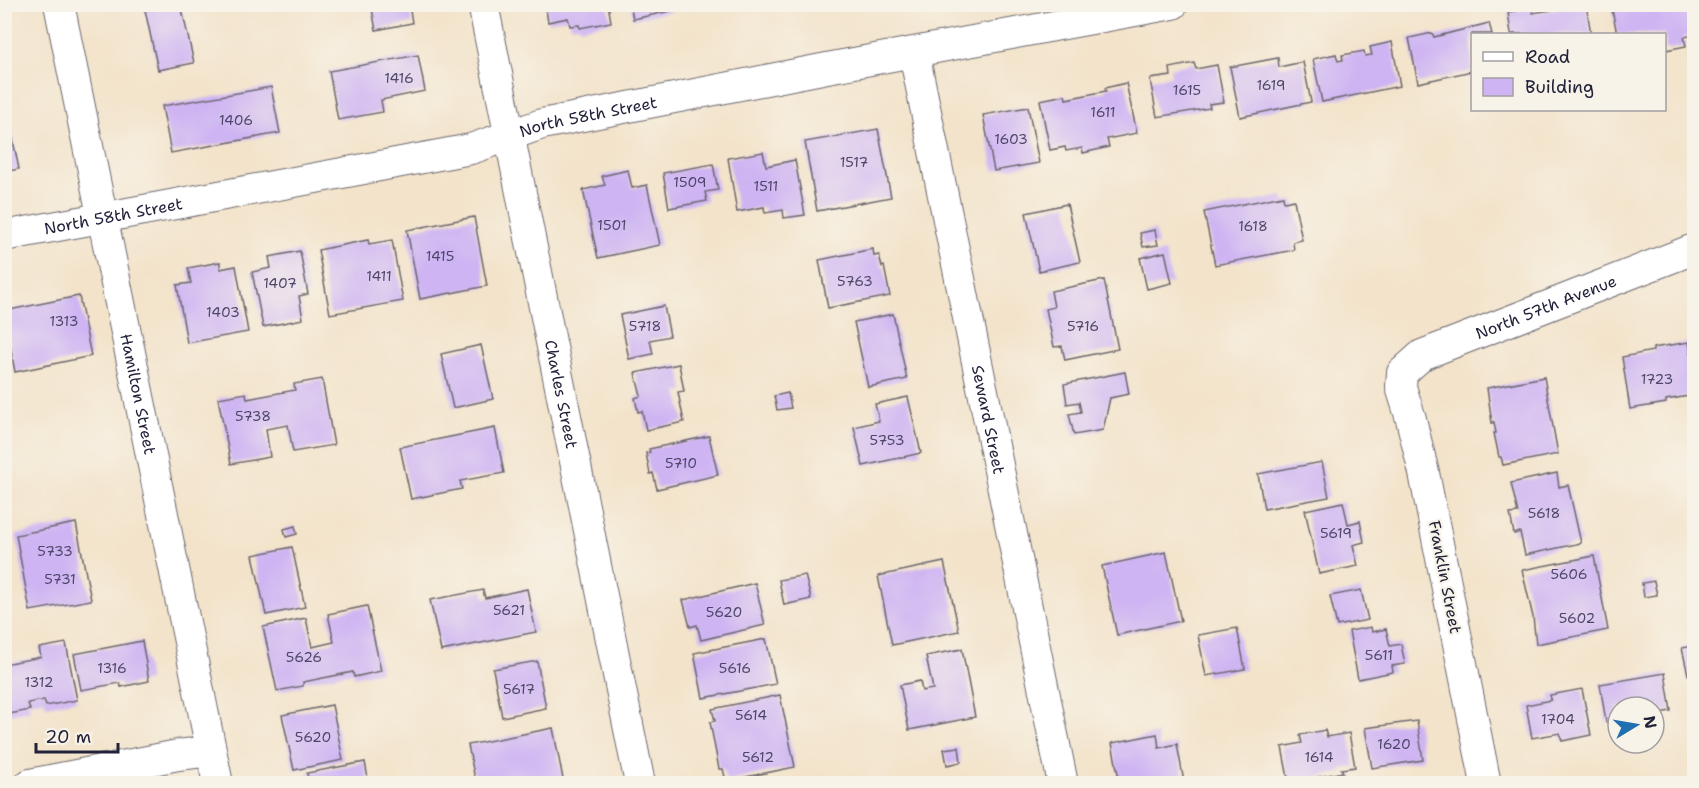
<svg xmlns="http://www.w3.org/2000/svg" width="1699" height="788" font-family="'Shantell Sans',sans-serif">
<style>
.building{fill:#ceb4f3}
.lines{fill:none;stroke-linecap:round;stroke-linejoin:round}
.minor-casing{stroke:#6b666d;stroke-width:32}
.minor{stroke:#fff;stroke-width:30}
.labels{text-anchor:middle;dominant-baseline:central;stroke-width:4.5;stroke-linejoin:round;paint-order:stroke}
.number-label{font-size:14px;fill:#4d4669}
.street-label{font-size:16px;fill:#22223b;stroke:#f7f3e8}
</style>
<rect width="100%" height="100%" fill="#f7f3e8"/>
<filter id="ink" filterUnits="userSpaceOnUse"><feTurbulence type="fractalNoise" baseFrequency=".0167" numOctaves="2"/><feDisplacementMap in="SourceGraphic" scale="12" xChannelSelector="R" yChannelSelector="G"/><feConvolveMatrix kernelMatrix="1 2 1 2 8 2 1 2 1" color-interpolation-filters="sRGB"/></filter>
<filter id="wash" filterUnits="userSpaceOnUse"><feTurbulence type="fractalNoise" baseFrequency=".008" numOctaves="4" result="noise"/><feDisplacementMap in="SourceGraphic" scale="24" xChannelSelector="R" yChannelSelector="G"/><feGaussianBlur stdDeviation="1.35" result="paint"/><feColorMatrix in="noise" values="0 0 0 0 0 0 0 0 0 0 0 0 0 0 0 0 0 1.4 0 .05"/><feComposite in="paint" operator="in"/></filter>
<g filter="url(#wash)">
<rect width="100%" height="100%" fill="#f3e3ca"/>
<g id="blocks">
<g class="building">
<path d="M371 4H409L412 23 376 30Z"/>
<path d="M545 4H608L611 22 580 28 579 25 570 26 568 18 548 22Z"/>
<path d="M630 4H669L671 11 633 19Z"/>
<path d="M1558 4H1586L1591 34H1511L1508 12 1533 8V13L1559 9Z"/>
<path d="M171 5H181L194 63 158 70 145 10Z"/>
<path d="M1611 5H1694V35L1684 37 1686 46 1666 50 1664 34H1617Z"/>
<path d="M1489 23 1492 34H1472V71L1418 83 1409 38 1432 33 1434 37Z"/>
<path d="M1392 42 1400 86 1322 102 1313 59 1336 54 1338 61 1343 60 1342 55 1364 51 1365 56 1372 55 1370 47Z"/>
<path d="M418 55 425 91 381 100 383 112 338 120 329 71Z"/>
<path d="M1278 58 1279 67 1303 62 1311 102 1240 117 1230 67Z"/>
<path d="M1194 63 1196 69 1217 65 1224 102 1209 104 1210 108 1157 117 1150 79 1171 76 1170 68Z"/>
<path d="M1126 83 1137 133 1107 139 1109 147 1083 153 1082 148 1066 151 1065 147 1050 150 1040 100 1065 95 1066 99 1106 91 1105 88Z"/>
<path d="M271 87 280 133 171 153 162 106Z"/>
<path d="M1028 107 1039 163 994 171 983 115Z"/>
<path d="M9 121 19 169 4 172V122Z"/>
<path d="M878 129 891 197 817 211 805 142Z"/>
<path d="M763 152 766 166 795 160 805 215 784 218 783 210 765 213 764 207 737 212 728 158Z"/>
<path d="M713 164 718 190 705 192 707 201 669 208 663 173Z"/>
<path d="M628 170 632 188 647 185 660 245 598 258 583 190 605 185 602 176Z"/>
<path d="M1283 196 1284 202 1294 200 1302 240 1293 242 1294 250 1215 265 1204 212Z"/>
<path d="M1067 204 1080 262 1039 271 1026 213Z"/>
<path d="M474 217 487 286 420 299 407 230Z"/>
<path d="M1155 230 1158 245 1143 247 1140 233Z"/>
<path d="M368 240 369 244 392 240 403 301 330 314 318 250Z"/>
<path d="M873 249 874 256 879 255 882 267 884 266 890 296 828 308 819 260Z"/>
<path d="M300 251 308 294 299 296 303 319 263 327 252 272 271 268 269 257Z"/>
<path d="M1165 252 1172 283 1147 289 1140 258Z"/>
<path d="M220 262V269L236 266 248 332 187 343 177 285 191 283 188 268Z"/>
<path d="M1104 280 1118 349 1065 360 1062 346 1054 347 1046 309 1054 307 1051 291Z"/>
<path d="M79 296 91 356 15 372 4 311Z"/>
<path d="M664 306 670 336 650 340 653 354 629 359 620 315Z"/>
<path d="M893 314 907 379 868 387 854 322Z"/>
<path d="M1689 342 1694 377V395L1666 400V403L1630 409 1622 357 1653 351V348Z"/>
<path d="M481 345 493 399 453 408 441 354Z"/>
<path d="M679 364 684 391 678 392 684 422 646 430 642 411 638 412 635 398 641 396 635 373Z"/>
<path d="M1125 372 1129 394 1110 398 1103 430 1074 435 1069 414 1081 412 1079 402 1067 404 1064 384Z"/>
<path d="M1544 377 1558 454 1503 465 1501 457H1499L1494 433H1496L1494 422 1492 423 1487 388Z"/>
<path d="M322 379 334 445 293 452 288 425 266 429 270 457 231 464 218 398 246 393 247 399 295 390 294 384Z"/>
<path d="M788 393 791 408 777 410 774 396Z"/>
<path d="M908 397 921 453 863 466 854 427 879 421 875 404Z"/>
<path d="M495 428 504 473 460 481 462 489 411 499 400 447Z"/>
<path d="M709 436 718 475 657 489 653 473 650 474 646 453 650 452 649 449Z"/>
<path d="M1322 462 1329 497 1264 509 1258 474Z"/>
<path d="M1557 473 1559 487 1568 485 1581 543 1525 555 1520 532 1514 534 1510 514 1518 513 1511 483Z"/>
<path d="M1343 502 1348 524 1360 521 1364 542 1353 545 1358 566 1319 574 1305 510Z"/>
<path d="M76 523 91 600 30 611 16 535Z"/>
<path d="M295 526 297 534 286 537 284 529Z"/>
<path d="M292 547 305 607 266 615 253 555Z"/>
<path d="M1166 552 1181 621 1117 635 1102 566Z"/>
<path d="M1594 556 1608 630 1536 644 1533 617 1522 570Z"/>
<path d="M944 562 959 631 892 645 878 576Z"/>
<path d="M805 575 811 599 784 605 779 580Z"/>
<path d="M1654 581 1657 595 1644 597 1642 583Z"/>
<path d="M755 583 765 625 701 640 697 625 690 627 683 600Z"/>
<path d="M527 589 536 632 441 651 430 600 483 590 485 598Z"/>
<path d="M1361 590 1368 620 1337 626 1330 596Z"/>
<path d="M367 606 381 671 354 677 353 672 303 682V686L277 691 263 627 306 618 312 647 334 642 328 614Z"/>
<path d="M1371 627 1372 632 1386 629 1390 646 1401 644 1405 664 1392 666 1393 672 1358 679 1349 631Z"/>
<path d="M1237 628 1245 669 1206 676 1198 635Z"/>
<path d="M766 639 776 684 703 698 694 653Z"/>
<path d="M142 641 149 681 121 687 120 683 81 690 74 654Z"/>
<path d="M66 643 77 700 46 706 44 700 28 703 30 710 4 715V664L41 657 39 648Z"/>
<path d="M1694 646V674L1688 675 1682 648Z"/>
<path d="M962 649 975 717 909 730 900 685 920 681 922 691 933 689 926 656Z"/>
<path d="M537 661 546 708 502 717 493 669Z"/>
<path d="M1665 673 1671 711 1654 714V707H1618V720L1606 722 1600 684Z"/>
<path d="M1582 689 1591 735 1562 741 1560 733 1532 738 1526 705 1551 700 1550 695Z"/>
<path d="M780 695 795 767 726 781 723 769H719L710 722 715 721 712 709Z"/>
<path d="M332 705 343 760 294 770 282 715Z"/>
<path d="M1417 721 1423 760 1372 768 1365 728Z"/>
<path d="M553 728 564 784H476L468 745Z"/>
<path d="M1325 730 1327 737 1349 733 1355 767 1341 769 1343 772 1289 783 1282 747 1302 743 1300 735Z"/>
<path d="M1157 734 1159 748 1177 744 1184 782 1120 784 1112 743Z"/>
<path d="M959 747 961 762 947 765 944 749Z"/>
<path d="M365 762 369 784H309L307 773Z"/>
</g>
</g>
</g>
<g filter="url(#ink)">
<use href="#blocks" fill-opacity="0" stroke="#6b666d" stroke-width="1.5"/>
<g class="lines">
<g class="minor-casing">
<g id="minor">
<path id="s1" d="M59 4 218 784"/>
<path id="s2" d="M483 4 640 784"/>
<path id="s3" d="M914 53 1063 784"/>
<path id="s4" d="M4 236 471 149 542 124 827 68 1173 4"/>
<path d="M30 784 178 755 211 751"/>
<path id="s5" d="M1486 784 1424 473 1411 419 1401 387 1402 373 1422 355 1694 249"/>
</g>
</g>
<use href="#minor" class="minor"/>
</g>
</g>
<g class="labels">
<g class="number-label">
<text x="399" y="78">1416</text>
<text x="1271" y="85">1619</text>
<text x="1187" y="90">1615</text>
<text x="1103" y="112">1611</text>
<text x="236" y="120">1406</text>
<text x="1011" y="139">1603</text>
<text x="854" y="162">1517</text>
<text x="690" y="182">1509</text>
<text x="766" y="186">1511</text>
<text x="612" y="225">1501</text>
<text x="1253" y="226">1618</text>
<text x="440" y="256">1415</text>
<text x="379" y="276">1411</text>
<text x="855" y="281">5763</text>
<text x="280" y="283">1407</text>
<text x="223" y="312">1403</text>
<text x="64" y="321">1313</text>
<text x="645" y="326">5718</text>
<text x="1083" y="326">5716</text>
<text x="1657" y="379">1723</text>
<text x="253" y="416">5738</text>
<text x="887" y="440">5753</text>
<text x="681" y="463">5710</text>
<text x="1544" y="513">5618</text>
<text x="1336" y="533">5619</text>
<text x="55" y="551">5733</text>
<text x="1569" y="574">5606</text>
<text x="60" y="579">5731</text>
<text x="509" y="610">5621</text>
<text x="724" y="612">5620</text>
<text x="1577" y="618">5602</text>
<text x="1379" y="655">5611</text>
<text x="304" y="657">5626</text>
<text x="112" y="668">1316</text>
<text x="735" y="668">5616</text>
<text x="39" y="682">1312</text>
<text x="519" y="689">5617</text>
<text x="751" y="715">5614</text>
<text x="1558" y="719">1704</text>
<text x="313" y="737">5620</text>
<text x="1394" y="744">1620</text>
<text x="758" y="757">5612</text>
<text x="1319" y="757">1614</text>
</g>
<g class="street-label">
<text stroke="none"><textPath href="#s4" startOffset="597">North 58th Street</textPath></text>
<text stroke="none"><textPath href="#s4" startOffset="111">North 58th Street</textPath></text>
<text stroke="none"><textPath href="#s5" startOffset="580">North 57th Avenue</textPath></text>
<text stroke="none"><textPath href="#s1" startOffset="398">Hamilton Street</textPath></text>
<text stroke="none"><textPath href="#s2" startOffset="398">Charles Street</textPath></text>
<text stroke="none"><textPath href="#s3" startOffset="374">Seward Street</textPath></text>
<text transform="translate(1445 577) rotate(79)">Franklin Street</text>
</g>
</g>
<rect width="1699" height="788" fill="none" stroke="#f7f3e8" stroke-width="24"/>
<rect x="1471" y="33" width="195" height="78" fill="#f7f3e8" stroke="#a29fa3" stroke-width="1.5"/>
<rect x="1483" y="52" width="30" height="9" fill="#ffffff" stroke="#a29fa3" stroke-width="1.5"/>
<text x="1525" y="63" font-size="18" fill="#22223b">Road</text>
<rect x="1483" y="78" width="30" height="18" fill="#ceb4f3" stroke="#a29fa3" stroke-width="1.5"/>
<text x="1525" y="93" font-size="18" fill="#22223b">Building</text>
<g transform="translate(1636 725) rotate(79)"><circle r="28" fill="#f7f3e8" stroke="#a29fa3" stroke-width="1.5"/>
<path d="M0-4.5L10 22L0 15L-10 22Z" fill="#1f6fb2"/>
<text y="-9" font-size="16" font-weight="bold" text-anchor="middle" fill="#22223b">N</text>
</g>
<path d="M36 743v9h82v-9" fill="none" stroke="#22223b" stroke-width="3"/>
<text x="45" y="743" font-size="18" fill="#22223b" stroke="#f7f3e8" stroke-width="4.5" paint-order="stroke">20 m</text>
</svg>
